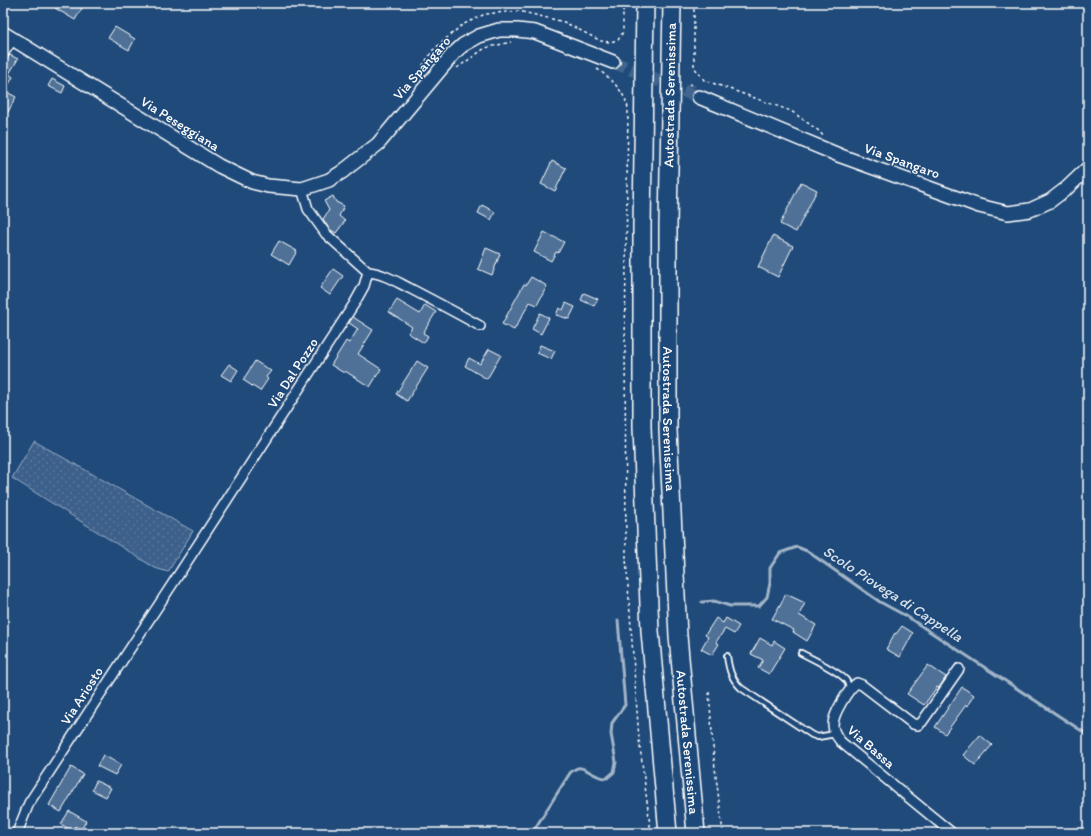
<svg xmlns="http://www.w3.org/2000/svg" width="1091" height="836" font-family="Itim,sans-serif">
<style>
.grass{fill:url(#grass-dots);stroke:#9eb0c5}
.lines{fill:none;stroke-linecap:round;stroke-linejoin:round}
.stream{stroke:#a3b5c8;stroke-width:3}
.building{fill:#507197;stroke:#fff}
.secondary-tunnel{stroke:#41658e;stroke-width:13;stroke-dasharray:13 6;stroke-linecap:butt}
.lane-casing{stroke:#fff;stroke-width:8}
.street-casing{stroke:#fff;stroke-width:12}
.secondary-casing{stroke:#fff;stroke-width:16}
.highway-casing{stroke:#fff;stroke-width:20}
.path{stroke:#fff;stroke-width:1.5;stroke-dasharray:3 3;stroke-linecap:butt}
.lane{stroke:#1f4a7a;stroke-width:4.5}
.street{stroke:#1f4a7a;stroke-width:9}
.secondary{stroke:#1f4a7a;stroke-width:13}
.highway{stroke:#1f4a7a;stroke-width:17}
.labels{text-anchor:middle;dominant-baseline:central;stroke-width:3;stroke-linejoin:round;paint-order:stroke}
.street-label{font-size:14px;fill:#fff;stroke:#1f4a7a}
.water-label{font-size:15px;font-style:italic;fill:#d8e0e8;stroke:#1f4a7a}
</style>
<defs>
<pattern id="grass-dots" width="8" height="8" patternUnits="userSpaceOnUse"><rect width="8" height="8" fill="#3c618b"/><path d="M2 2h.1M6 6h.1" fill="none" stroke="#59799c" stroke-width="1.8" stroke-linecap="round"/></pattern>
</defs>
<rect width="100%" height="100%" fill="#1f4a7a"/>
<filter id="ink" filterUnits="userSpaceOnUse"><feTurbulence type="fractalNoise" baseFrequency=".025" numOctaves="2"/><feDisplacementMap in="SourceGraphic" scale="8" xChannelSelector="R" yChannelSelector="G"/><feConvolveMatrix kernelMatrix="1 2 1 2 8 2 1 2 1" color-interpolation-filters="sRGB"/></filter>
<g filter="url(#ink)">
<path class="grass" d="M34 441 193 531 168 572 155 568 12 478Z"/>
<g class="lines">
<g class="stream">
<path d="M702 602 714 601 730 606H759L767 597 770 583V568L780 553 797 547 807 551 880 602 906 616 1088 735"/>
<path d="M532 833 570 773C584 759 589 778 607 778L614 772 616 762 611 734 612 723 625 705 618 620"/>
</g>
</g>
<g class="building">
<path d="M58 3H85L75 20 55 8Z"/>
<path d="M115 27 135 39 129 50 108 38Z"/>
<path d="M10 55 18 59 9 74 13 77 5 91 16 97 8 112 3 109V64Z"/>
<path d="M52 79 65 86 62 93 48 86Z"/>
<path d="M552 161 566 168 555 191 541 184Z"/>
<path d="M801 182 817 190 796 232 780 224Z"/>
<path d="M333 196 336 202 344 206 339 216 345 221 336 233 329 229 323 219 329 210 324 201Z"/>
<path d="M482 205 495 212 491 220 478 213Z"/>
<path d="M544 232 564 242 558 253 556 252 551 261 534 252Z"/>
<path d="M773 236 793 246 778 277 758 267Z"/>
<path d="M279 241 297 251 289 265 271 254Z"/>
<path d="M486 248 500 254 492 275 478 269Z"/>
<path d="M333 269 343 276 330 295 320 288Z"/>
<path d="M531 277 547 286 537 305 530 302 514 330 502 324 524 284 526 285Z"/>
<path d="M584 293 598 299 594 306 581 300Z"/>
<path d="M397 300 420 314 425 305 436 312 423 333 428 336 424 343 408 333 412 327 389 312Z"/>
<path d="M566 303 575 307 569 319 556 315 559 308 563 310Z"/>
<path d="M540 313 549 318 541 334 532 329Z"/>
<path d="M353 317 373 330 358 354 381 369 370 387 345 371 344 373 331 365 346 341 349 343 358 329 349 323Z"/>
<path d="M540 345 555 351 551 359 537 353Z"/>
<path d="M489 349 501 355 487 379 465 366 469 358 480 364Z"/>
<path d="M255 361 271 371 266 377 268 379 260 391 243 380Z"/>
<path d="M417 361 428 368 407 401 396 394Z"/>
<path d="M229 364 238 370 231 381 221 375Z"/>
<path d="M786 594 805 603 799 615 816 625 807 641 793 632 794 630 772 619Z"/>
<path d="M716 618 723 623 726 618 739 626 734 634 725 629 716 642 719 644 712 655 701 649 708 637 705 635Z"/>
<path d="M902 626 913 633 900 657 886 649 895 633 896 634Z"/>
<path d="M760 638 772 645 774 641 785 648 769 674 758 668 763 660 751 654Z"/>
<path d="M928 665 946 677 939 688 937 687 924 705 907 694Z"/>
<path d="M962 687 974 695 967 706 966 705 945 734 935 727Z"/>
<path d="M980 735 992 745 975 765 963 755Z"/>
<path d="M103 755 121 765 115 775 97 766Z"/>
<path d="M71 767 83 774 61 812 49 805Z"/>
<path d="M96 781 111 788 106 797 92 790Z"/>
<path d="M69 811 86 821 81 830 75 826 72 831 61 824Z"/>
</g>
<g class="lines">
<path class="secondary-tunnel" d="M613 62 699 97"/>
<g class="lane-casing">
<g id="lane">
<path d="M801 653C813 659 838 671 846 680 848 683 849 686 849 689"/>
<path d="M727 656C729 670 731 678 741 688L812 735 818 737 835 734"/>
</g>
</g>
<g class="street-casing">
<g id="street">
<path d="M3 54 13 39"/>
<path d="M368 272C383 273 397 282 411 289 434 301 457 313 480 326"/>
<path d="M17 833 29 803 177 577 354 304 364 286 368 272 326 234 308 209 302 189"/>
<path d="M952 833 841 742C837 737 833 732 833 725 833 714 848 689 857 683L862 685 913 724 918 725 922 722 959 669"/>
</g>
</g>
<g class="secondary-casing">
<g id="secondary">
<path d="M3 33 219 166 252 182 268 186 302 189 329 180 342 172 378 144 454 53 463 45 479 36 499 30H517L535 32 613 62"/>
<path d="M699 97 841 156 979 206 1008 213 1030 210 1050 201 1067 188 1088 168"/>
</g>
</g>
<g class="highway-casing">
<g id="highway">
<path d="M645 3 642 227V427L650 631 668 833"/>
<path id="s1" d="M672 3 668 226V430L678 636 696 833"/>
</g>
</g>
<g class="path">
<path d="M694 3V67L704 80 791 111 819 131 824 137"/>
<path d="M457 68 485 48 511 42"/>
<path d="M597 69C611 78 624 91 628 108L625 341 626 558 639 739 651 833"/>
<path d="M423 72V65L433 50 448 37 462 25 485 14 519 11 564 22 601 41 610 42 618 40 623 32V3"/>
<path d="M689 84 695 86"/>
<path d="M709 692 714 760 723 833"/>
</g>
<use href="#lane" class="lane"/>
<use href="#street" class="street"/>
<use href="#secondary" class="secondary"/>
<use href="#highway" class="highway"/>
</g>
</g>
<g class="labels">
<g class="street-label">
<text transform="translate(422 68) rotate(-49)">Via Spangaro</text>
<text transform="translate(670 95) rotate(-89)">Autostrada Serenissima</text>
<text transform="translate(180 124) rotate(32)">Via Peseggiana</text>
<text transform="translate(902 161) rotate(20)">Via Spangaro</text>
<text transform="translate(293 373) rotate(-57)">Via Dal Pozzo</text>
<text stroke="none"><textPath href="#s1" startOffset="416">Autostrada Serenissima</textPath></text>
<text transform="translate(82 696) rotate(-57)">Via Ariosto</text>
<text stroke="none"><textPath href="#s1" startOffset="740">Autostrada Serenissima</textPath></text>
<text transform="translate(871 747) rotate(41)">Via Bassa</text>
</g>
<g class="water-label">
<text transform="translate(893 594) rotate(33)">Scolo Piovega di Cappella</text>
</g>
</g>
<rect width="1091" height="836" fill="none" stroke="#1f4a7a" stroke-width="16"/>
<rect x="8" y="8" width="1075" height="820" fill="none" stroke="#fff" stroke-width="1.5" filter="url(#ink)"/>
</svg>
